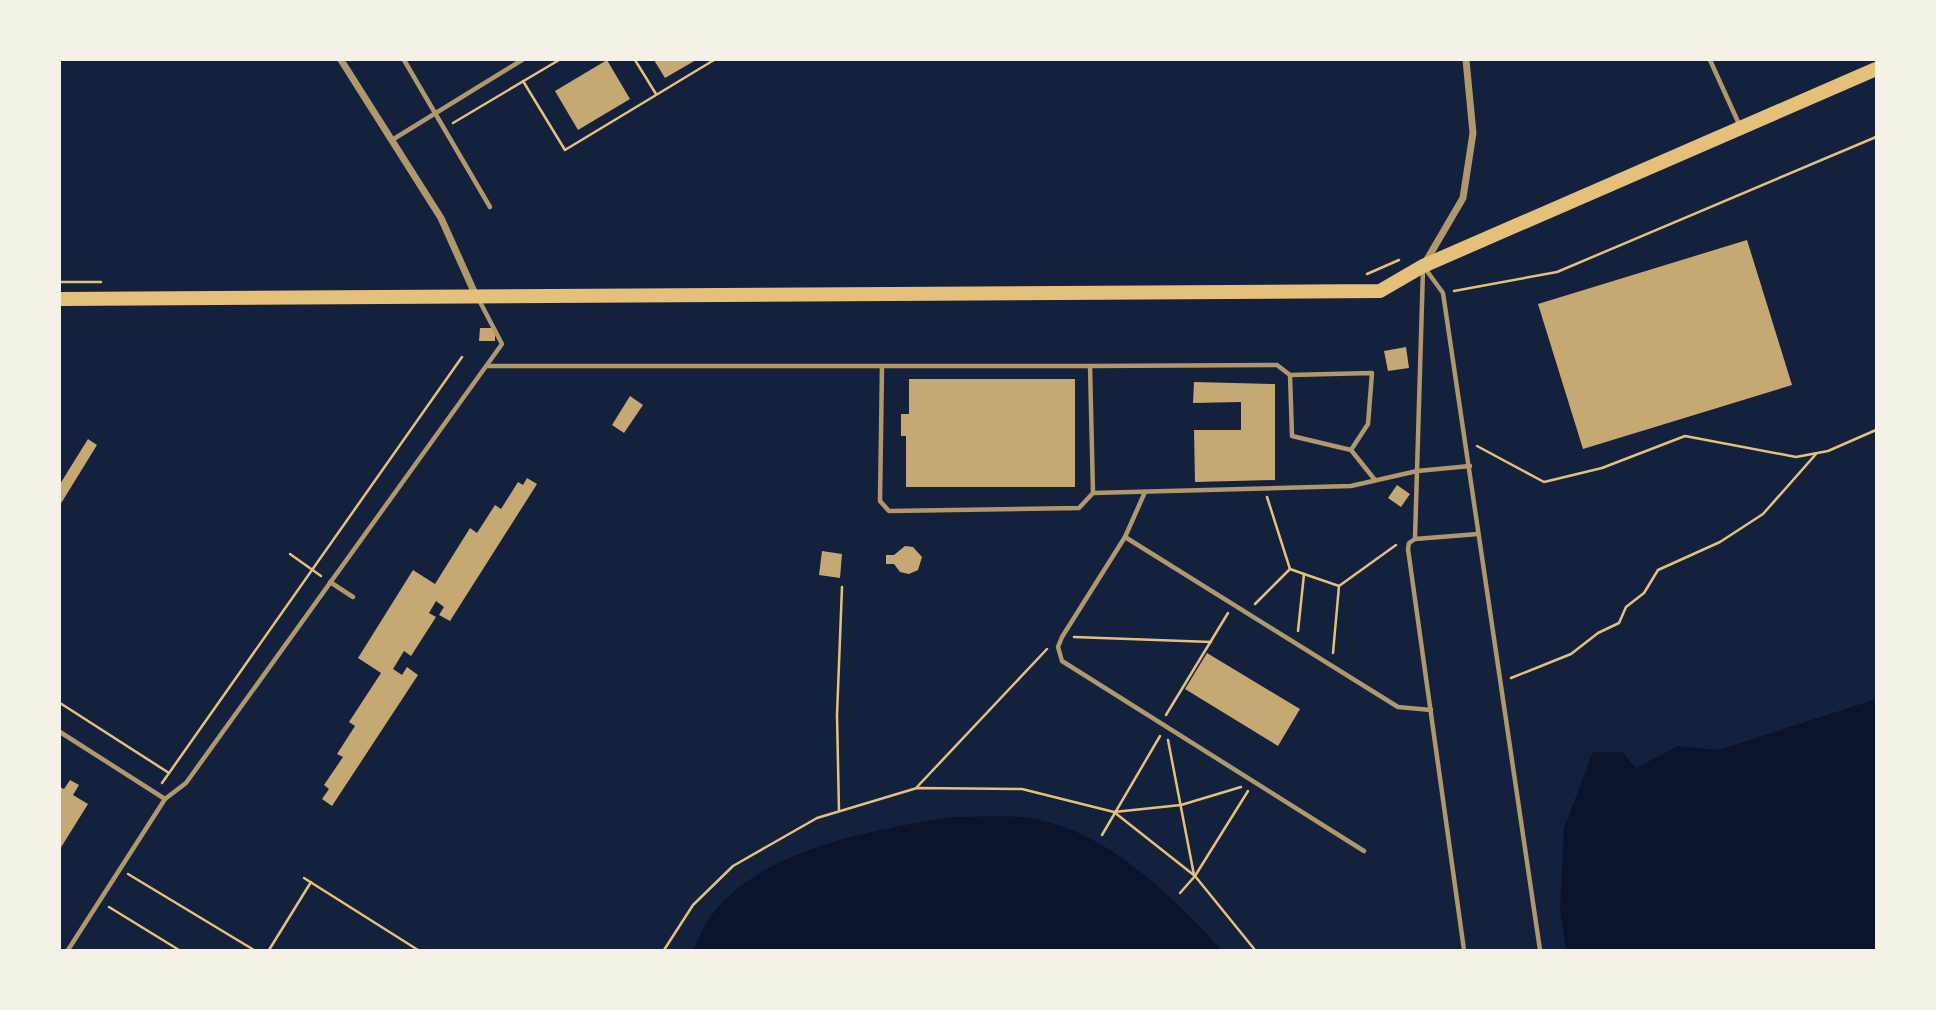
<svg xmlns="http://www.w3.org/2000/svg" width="1936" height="1010" font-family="'Noto Serif',serif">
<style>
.water{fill:#0b132b}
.building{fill:#c6a872}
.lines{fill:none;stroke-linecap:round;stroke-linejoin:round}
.path{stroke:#e5c07b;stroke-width:2.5}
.service{stroke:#b1986c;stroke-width:4.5}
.minor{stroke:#b1986c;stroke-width:7}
.secondary{stroke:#e5c07b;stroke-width:14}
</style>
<rect width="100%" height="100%" fill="#14213d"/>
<g class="water">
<path d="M1876 699V950H1566L1560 909 1564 828 1593 752H1622L1636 768 1678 746 1719 750Z"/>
<path d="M954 817C978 817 1005 814 1029 818 1109 831 1169 894 1222 950H693C699 940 703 926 710 917 761 848 875 829 954 817Z"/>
</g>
<g class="building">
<path d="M607 60 630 99 578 130 555 91Z"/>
<path d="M654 60H696L665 78Z"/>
<path d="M1747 240 1792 385 1583 449 1538 304Z"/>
<path d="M480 328H495V341H479Z"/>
<path d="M1406 347 1409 368 1388 371 1384 351Z"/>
<path d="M909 379H1075V487H906V436H901V414H909Z"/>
<path d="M1194 382 1275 384V480L1195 482 1194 430H1241V402L1193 403Z"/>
<path d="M630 396 643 405 624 433 612 425Z"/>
<path d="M88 439 97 445 60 505V484Z"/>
<path d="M527 478 537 484 450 621 439 615 444 607 436 601 429 613 436 617 411 656 404 651 393 669 402 675 407 667 418 675 332 806 322 799 329 789 324 785 343 757 337 754 355 726 349 722 381 673 358 658 413 570 435 584 470 528 477 533 495 505 501 509 518 482 523 485Z"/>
<path d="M1397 485 1410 494 1401 507 1388 498Z"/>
<path d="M905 546 913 547 922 557 918 570 909 574 900 572 894 564H886V555H894Z"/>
<path d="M822 551 842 554 840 578 819 575Z"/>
<path d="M1207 653 1300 709 1278 746 1185 689Z"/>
<path d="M70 780 79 785 73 795 88 804 60 849V787L64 789Z"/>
</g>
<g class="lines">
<g class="path">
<path d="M635 60 656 94"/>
<path d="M523 81 565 150 714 60"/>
<path d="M453 123 559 60"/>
<path d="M1367 274 1399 260"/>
<path d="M60 282H101"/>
<path d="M1454 291 1557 272 1876 137"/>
<path d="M1477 446 1544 482 1602 468 1685 436 1796 457 1828 451 1876 430"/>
<path d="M1267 497 1290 569 1304 574 1298 631"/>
<path d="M290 554 321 576"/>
<path d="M1304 574 1339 586 1333 653"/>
<path d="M1339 586 1396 545"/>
<path d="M1255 604 1290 569"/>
<path d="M1074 637 1211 642"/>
<path d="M1511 678 1571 654 1598 633 1619 623 1626 607 1644 593 1658 570 1720 542 1763 514 1816 454"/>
<path d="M60 703 169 773"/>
<path d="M1166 715 1228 613"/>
<path d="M1168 740 1194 875"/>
<path d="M162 783 462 357"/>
<path d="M917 787 1047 649"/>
<path d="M839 811 837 715 842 587"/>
<path d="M1114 812 1181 805 1241 787"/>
<path d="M1102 835 1160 736"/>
<path d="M128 874 254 950"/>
<path d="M304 878 418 950"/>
<path d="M1180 893 1195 876 1248 791"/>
<path d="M109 907 179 950"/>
<path d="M269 950 311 882"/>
<path d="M664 950 693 905 733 866 817 818 917 788 1022 789 1114 812 1195 876 1255 950"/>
</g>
<g class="service">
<path d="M404 60 490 207"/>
<path d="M1710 60 1739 124"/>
<path d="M392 140 522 60"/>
<path d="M1424 267 1443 293 1540 950"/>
<path d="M487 366H882"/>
<path d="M1090 366 1277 365 1290 375"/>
<path d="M1351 450 1368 424 1372 373 1290 375 1292 436 1351 450 1375 480"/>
<path d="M1145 492 1125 537 1062 637 1058 647 1062 661 1364 851"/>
<path d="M1093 493 1090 366H882L880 501 889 511 1079 508 1093 493 1351 486 1417 471 1423 269"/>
<path d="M1125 537 1398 707 1431 710"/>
<path d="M1415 539 1478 534"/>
<path d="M330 582 353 597"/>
<path d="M60 732 165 799"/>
<path d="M68 950 165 799 186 783 502 344 479 300"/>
<path d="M1464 950 1408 549 1409 543 1415 539 1417 471 1470 466"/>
</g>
<g class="minor">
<path d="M341 60 441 218 476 296"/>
<path d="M1425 263 1463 198 1473 133 1466 60"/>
</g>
<path class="secondary" d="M60 299 1380 291 1423 266 1876 69"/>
</g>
<rect width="1936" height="1010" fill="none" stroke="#f6f1e7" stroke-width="122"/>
</svg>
